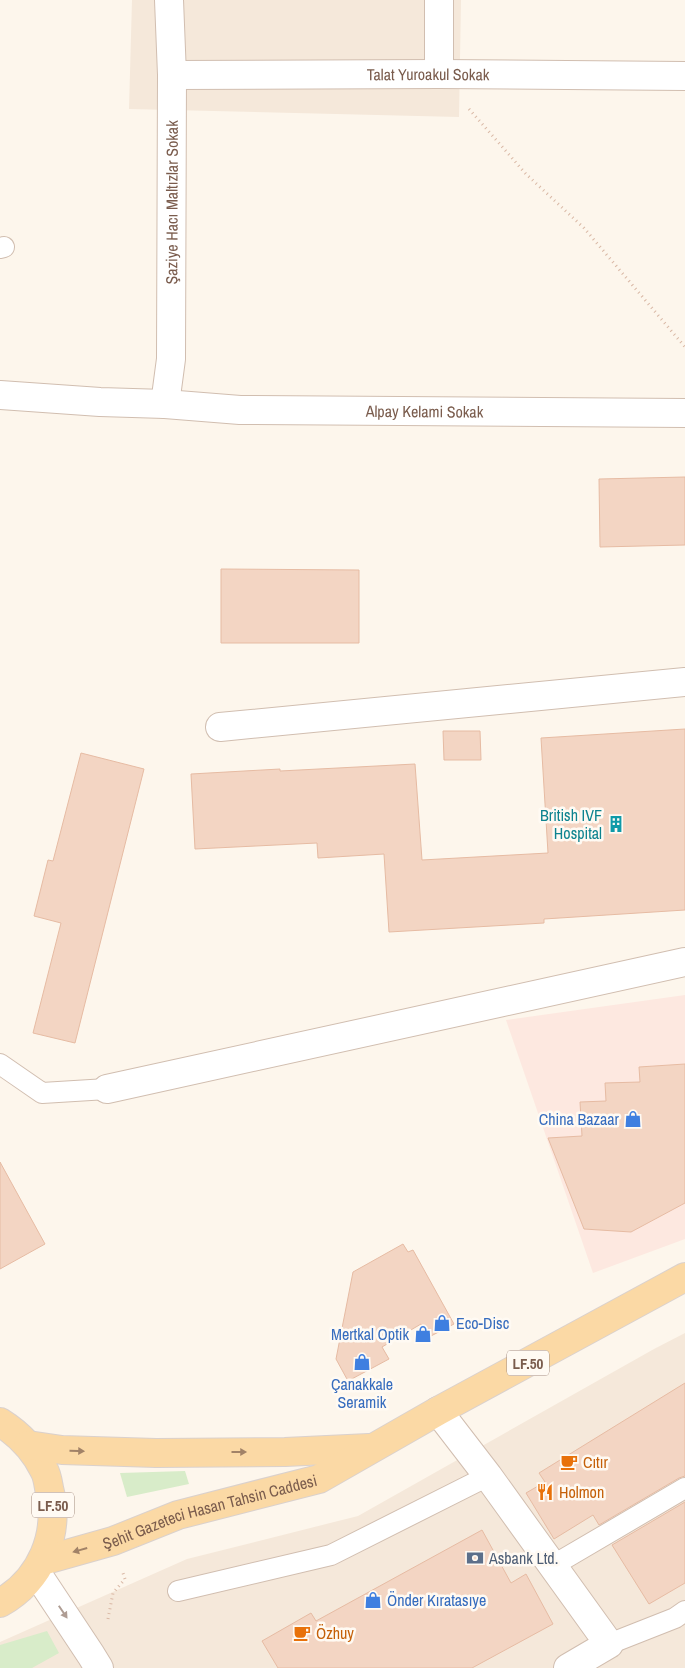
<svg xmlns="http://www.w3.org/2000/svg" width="685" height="1668" font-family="'Archivo Narrow',sans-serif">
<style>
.residential{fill:#f5e8da}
.commercial{fill:#fde8e0}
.green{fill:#d8ecc9}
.building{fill:#f3d5c3;stroke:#e6bba3}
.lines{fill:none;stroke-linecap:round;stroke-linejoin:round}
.service-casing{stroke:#d1beb0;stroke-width:22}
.minor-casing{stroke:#d1beb0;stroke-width:30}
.primary-casing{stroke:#dad1cd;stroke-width:30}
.path{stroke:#d9b8a5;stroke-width:3;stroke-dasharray:1 4;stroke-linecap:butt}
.service{stroke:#fff;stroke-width:20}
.minor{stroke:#fff;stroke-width:28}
.primary{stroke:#fbd9a5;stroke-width:28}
.oneway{fill:#a18267}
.oneway2{fill:#af9d94}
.labels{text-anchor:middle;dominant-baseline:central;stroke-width:5;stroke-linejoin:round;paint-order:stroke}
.shield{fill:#fffaf3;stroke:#a28b7f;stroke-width:1}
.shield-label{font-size:15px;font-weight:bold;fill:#7a5c4d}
.street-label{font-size:16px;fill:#7a5c4d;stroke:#fffaf3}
.culture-label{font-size:16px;fill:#0d838f;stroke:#fffaf3;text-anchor:end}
.shop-label{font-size:16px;fill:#366cbe;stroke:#fffaf3;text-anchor:end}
.food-label{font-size:16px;fill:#c56008;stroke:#fffaf3;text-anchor:start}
.service-label{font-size:16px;fill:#4e5e75;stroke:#fffaf3;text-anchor:start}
</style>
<rect width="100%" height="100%" fill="#fdf6ec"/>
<g class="residential">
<path d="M132 0H461L459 117 129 109Z"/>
<path d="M685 1333V1668H0V1642L187 1559 358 1516 654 1349Z"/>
</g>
<path class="commercial" d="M685 995V1239L593 1273 506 1020Z"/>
<g class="green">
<path d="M185 1471 189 1484 127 1497 120 1473Z"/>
<path d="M47 1631 59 1653 32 1668H0V1645Z"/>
</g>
<g class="building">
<path d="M685 477V545L600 547 599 479Z"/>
<path d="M221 569 359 570V643H221Z"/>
<path d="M685 729V910L544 919V923L389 932 384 854 318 858 317 843 195 849 191 774 280 769V771L415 764 422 860 548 853 541 738Z"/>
<path d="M443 731H480L481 760H444Z"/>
<path d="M81 753 144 769 75 1043 33 1033 61 923 34 916 48 860 53 861Z"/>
<path d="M685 1064V1203L631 1232 584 1229 548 1138 582 1136 580 1102 606 1101 605 1083 640 1082 639 1067Z"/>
<path d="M0 1162 45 1244 0 1269Z"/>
<path d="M403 1244 408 1252 413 1250 454 1324 429 1337 421 1324 382 1347 389 1359 348 1381 336 1359 353 1272Z"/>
<path d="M685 1383V1476L679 1478 599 1525 593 1515 554 1539 526 1493 545 1482 539 1473Z"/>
<path d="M685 1502V1583L649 1604 612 1545Z"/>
<path d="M482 1530 511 1583 526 1574 553 1624 472 1668H278L262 1641 311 1613 316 1621Z"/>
</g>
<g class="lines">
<g class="service-casing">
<g id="service">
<path d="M0 248 4 247"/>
<path d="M0 1064 42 1093 107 1089"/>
<path d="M552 1566 685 1488"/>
<path d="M178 1591 331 1555 488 1476"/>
<path d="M609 1644 675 1618 685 1611"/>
</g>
</g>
<g class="minor-casing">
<g id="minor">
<path d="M439 0V74"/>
<path id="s1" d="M172 75 439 74 685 76"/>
<path id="s2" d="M0 395 100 402 165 404 240 410 685 413"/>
<path id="s3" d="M165 404 171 359 172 75 169 0"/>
<path d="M220 727 685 682"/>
<path d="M107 1089 685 962"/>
<path d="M438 1411 488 1476 609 1644 568 1668"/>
<path d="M36 1572 91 1655 99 1668"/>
</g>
</g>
<g class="primary-casing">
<g id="primary">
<path d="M0 1422C19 1434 34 1449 44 1470 47 1475 48 1482 49 1488 61 1534 41 1580 0 1603"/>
<path d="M28 1445 62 1450 156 1453 285 1452 369 1448"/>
<path id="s4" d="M42 1561 113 1541 178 1515 319 1479 438 1411 685 1277"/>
</g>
</g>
<g class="path">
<path d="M469 109 526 174 584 228 685 347"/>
<path d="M108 1619 113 1593 125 1579 123 1573"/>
</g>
<use href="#service" class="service"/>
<use href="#minor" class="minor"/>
<use href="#primary" class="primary"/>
</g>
<defs><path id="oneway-solid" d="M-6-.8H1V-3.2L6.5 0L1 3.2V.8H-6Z" transform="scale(1.25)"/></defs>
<g class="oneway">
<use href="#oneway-solid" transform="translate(77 1451) rotate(1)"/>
<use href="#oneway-solid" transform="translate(239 1452)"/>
<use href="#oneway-solid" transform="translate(80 1550) rotate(164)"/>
</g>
<use class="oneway2" href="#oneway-solid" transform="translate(63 1612) rotate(56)"/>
<defs>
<g id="building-bare" transform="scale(1.35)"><path d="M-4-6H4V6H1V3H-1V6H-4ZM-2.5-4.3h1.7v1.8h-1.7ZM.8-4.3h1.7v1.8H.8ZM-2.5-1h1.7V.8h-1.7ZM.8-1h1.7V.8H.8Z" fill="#0f9aa8" stroke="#fffaf3" stroke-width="2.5" paint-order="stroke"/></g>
<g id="shop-bare" transform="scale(1.35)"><path d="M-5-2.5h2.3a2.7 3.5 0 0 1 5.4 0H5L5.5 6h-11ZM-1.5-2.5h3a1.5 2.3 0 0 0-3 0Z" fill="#3f7fe0" stroke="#fffaf3" stroke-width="2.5" paint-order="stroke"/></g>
<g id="cafe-bare" transform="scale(1.35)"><path d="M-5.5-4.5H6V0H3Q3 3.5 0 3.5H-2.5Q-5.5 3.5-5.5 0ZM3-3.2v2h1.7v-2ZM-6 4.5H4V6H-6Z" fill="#e8710a" stroke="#fffaf3" stroke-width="2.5" paint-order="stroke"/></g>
<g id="restaurant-bare" transform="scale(1.35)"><path d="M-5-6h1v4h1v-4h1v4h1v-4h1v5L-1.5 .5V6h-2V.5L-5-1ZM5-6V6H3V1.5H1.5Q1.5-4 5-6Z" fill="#e8710a" stroke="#fffaf3" stroke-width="2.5" paint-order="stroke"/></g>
<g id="bank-bare" transform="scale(1.35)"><path d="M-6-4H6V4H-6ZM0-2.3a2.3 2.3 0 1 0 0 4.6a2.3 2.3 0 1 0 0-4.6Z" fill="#5c6f8a" stroke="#fffaf3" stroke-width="2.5" paint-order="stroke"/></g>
</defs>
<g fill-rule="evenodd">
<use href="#building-bare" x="616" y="824"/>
<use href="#shop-bare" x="633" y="1119"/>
<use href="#shop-bare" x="442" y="1323"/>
<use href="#shop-bare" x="423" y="1334"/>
<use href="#shop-bare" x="362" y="1362"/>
<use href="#cafe-bare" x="569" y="1462"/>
<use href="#restaurant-bare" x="545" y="1492"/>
<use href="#bank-bare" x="475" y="1558"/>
<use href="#shop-bare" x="373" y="1600"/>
<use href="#cafe-bare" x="302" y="1633"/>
</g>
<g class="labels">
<g class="shield">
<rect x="507" y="1350.5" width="42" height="25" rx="4"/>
<rect x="32" y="1492.5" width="42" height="25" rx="4"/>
</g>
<g class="shield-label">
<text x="528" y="1363">LF.50</text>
<text x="53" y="1505">LF.50</text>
</g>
<g class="street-label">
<text stroke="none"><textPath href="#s1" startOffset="256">Talat Yuroakul Sokak</textPath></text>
<text stroke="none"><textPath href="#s3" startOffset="202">Şaziye Hacı Maltızlar Sokak</textPath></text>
<text stroke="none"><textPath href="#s2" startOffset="425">Alpay Kelami Sokak</textPath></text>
<text stroke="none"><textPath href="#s4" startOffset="175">Şehit Gazeteci Hasan Tahsin Caddesi</textPath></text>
</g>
<g class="culture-label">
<text x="602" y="815">British IVF<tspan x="602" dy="18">Hospital</tspan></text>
</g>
<g class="shop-label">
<text x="619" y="1119">China Bazaar</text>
<text x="456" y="1323" text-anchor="start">Eco-Disc</text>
<text x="409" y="1334">Mertkal Optik</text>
<text x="362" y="1384" text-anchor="middle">Çanakkale<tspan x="362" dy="18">Seramik</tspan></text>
<text x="387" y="1600" text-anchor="start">Önder Kıratasıye</text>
</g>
<g class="food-label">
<text x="583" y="1462">Cıtır</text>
<text x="559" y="1492">Holmon</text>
<text x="316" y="1633">Özhuy</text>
</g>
<g class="service-label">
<text x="489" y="1558">Asbank Ltd.</text>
</g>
</g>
</svg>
